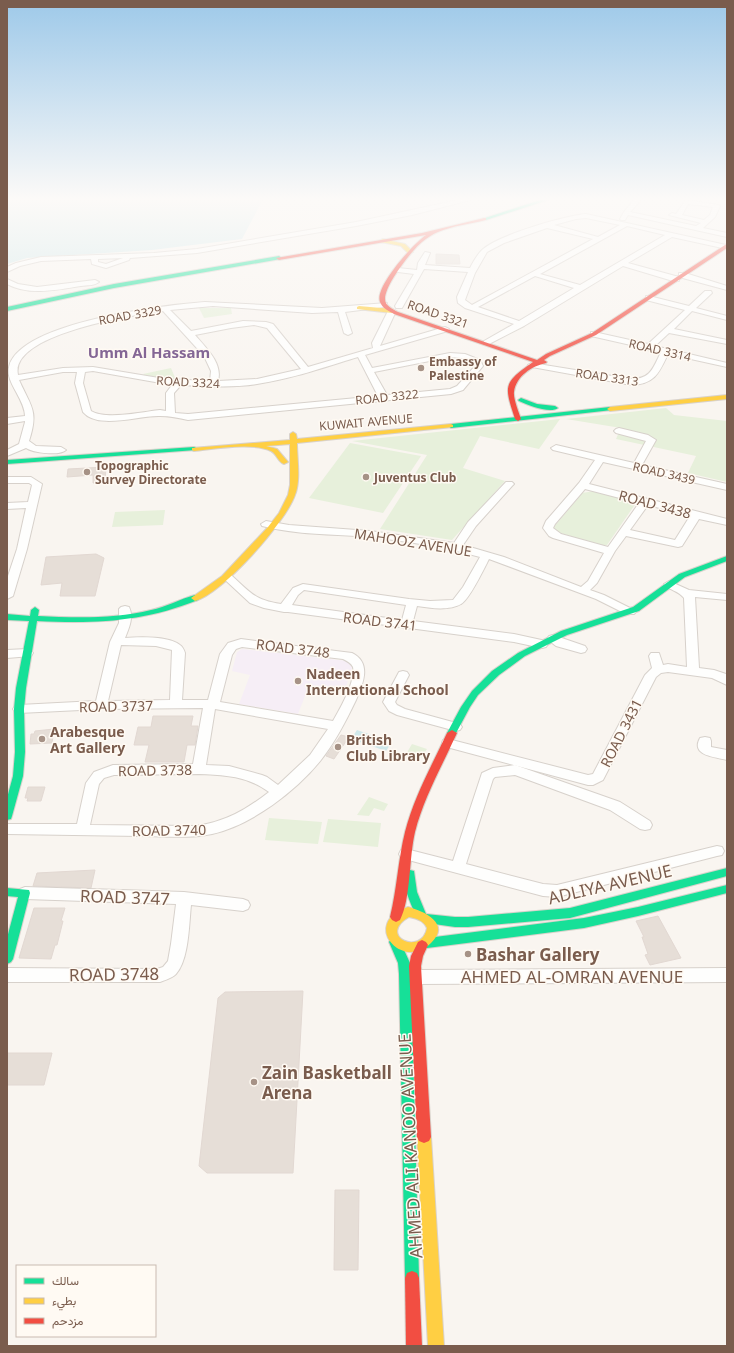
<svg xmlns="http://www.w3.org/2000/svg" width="734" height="1353" font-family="'Noto Sans',Vazirmatn,sans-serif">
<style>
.education{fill:#f6eef6}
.green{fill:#e7f0db}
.water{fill:#d0e8ea}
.building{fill:#e6ded7;stroke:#e2d8d2}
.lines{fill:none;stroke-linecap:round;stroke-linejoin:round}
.street-casing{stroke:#d7d1cb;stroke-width:2}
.fast-casing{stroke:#d9d2cb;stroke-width:2}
.slow-casing{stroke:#d9d2cb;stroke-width:2}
.jam-casing{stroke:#d9d2cb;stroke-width:2}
.street{fill:#fefefd;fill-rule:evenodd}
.fast{fill:#16e098;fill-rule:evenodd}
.slow{fill:#ffcf43;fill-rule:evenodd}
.jam{fill:#f24e42;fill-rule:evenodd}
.poi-dot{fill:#a69286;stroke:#fffaf3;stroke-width:1.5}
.labels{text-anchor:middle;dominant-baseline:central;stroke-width:3;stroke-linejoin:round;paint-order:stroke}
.far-street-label{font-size:12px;fill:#7a5c4d;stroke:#fffaf3}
.far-poi-label{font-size:12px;font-weight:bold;fill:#7a5c4d;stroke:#fffaf3;text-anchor:start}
.street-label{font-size:14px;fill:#7a5c4d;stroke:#fffaf3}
.poi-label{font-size:14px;font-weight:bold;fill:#7a5c4d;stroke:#fffaf3;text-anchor:start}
.far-district-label{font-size:15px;font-weight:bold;fill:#846695;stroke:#fffaf3}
.near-street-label{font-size:17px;fill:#7a5c4d;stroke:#fffaf3}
.near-poi-label{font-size:17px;font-weight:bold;fill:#7a5c4d;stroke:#fffaf3;text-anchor:start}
</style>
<rect width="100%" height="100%" fill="#f9f5f0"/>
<path class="education" d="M242 649 347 661 352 667 345 691 309 686 298 714 239 704 250 675 232 671 237 652Z"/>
<g class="green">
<path d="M199 308H231L232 314 204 318Z"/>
<path d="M171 368 176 380 148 377 143 374Z"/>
<path d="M666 408 674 415 727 421V482L688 473 696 456 616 439 621 428 566 419Z"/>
<path d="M560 419 539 449 480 436 463 468 505 481 452 540 380 529 427 455 352 441Z"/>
<path d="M350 443 421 456 383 513 309 498Z"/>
<path d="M594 491 634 501 636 503 607 545 603 546 554 531 553 528 580 496 582 493Z"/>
<path d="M165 510 163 525 112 527 115 512Z"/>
<path d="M412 744 427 749 421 758 406 754Z"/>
<path d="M369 797 388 804 384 811 374 808 369 816 357 815Z"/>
<path d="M269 818 322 822 318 844 265 840Z"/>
<path d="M328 819 381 823 378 847 323 842Z"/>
</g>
<g class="water">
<path d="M7 200H265L262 201 242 239 152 250 27 258 7 264Z"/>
<path d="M357 730 392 742 386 751 351 739Z"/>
</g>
<g class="building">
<path d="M436 254 459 255 460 264H436Z"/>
<path d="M106 467 105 482 93 483V475L67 477 68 469Z"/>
<path d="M96 554 104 558 95 596H60L62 583 41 585 46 557Z"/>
<path d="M153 716H193L191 726H198L195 745H187L184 762H145L149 745H134L138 727H151Z"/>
<path d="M54 729 52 743 30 744 31 734H34L35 731Z"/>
<path d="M341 735 349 737 334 759 326 756Z"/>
<path d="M28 787H45L41 801H27L28 798H25Z"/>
<path d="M95 870 91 888 33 886 37 873Z"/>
<path d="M34 908H65L61 921H63L57 945H55L51 959 19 958Z"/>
<path d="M658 916 681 958 650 965 645 955 648 954 642 937H644L636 921Z"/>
<path d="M303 991 293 1173H207L199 1166 218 998 225 992Z"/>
<path d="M7 1053H52L44 1085H7Z"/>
<path d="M335 1190H359L358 1270H334Z"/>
</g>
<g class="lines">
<g class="street-casing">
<g id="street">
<path d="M458 200H470L412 215 356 226 197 253 130 258 129 260 106 268 92 264 91 259 41 261 20 266 7 272V267L16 263 41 257 154 253 197 249 356 222ZM123 258 106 264 98 262V259Z"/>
<path d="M634 200H641L630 212 696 226 701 223 669 215 672 213 676 214 686 200 719 205 720 206 715 217 703 228 727 233V237L628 215 625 220H621L620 219 624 212ZM688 204 713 207 710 215 704 220 682 215Z"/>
<path d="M586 214 726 245 727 249 672 237 628 263 679 277V281H673L623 266 524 326 487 345H484V341L514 324 465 308 458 303 457 297 468 272 424 269 402 308H396L395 306 414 274 398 272 394 270 398 268 417 270 418 263 425 252 430 253 425 265 470 268C473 262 477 255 482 250 498 235 564 216 586 214ZM586 218 620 225 598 237 554 225 576 219ZM627 226 665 235 580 285 540 274ZM547 228 593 239 472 305 465 300 475 273 487 252 504 243ZM535 276 574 288 519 321 478 307Z"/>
<path d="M679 273H685L727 286V290L679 277Z"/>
<path d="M7 279 18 284 37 287 95 280 99 282C94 286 87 285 81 286 57 290 29 296 7 284Z"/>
<path d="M705 291H711L712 293 696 308 727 316V320L692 311 674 329 727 340V344L669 333 655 346 727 363V367L668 354C659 373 655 384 631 385L532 367 528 365 532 363 631 379C651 379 653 368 661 352L648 350 644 348 591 336V332H594L648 344 685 310 646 300V296H649L689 306Z"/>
<path d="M205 302 322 308 387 303V307H384L345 312 352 333 348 335 344 333 338 312 312 313 213 306 170 310 191 331 243 321 266 322 273 324 308 367 373 348 372 343 388 311 392 309 396 311 380 346 445 327 449 329 448 331 365 355 372 368 450 353 465 354 480 360 483 366 463 390 451 394 188 420C179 418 170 416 160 416 140 415 98 430 83 412L75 383 77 372H63L19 380C31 407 39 410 29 441L36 446 61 447 66 450C60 456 33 453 26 448L7 456V450L19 444 25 422V421L7 424V418L25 416C25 399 5 382 9 367 19 322 166 305 205 302ZM163 311 204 356 211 371 210 381 165 379 93 367 63 368 18 375C9 334 134 315 163 311ZM254 325 267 328 301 369 257 379 218 381C223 363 206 348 195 335L231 328ZM358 357 378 396 188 414 175 413 174 393 181 385C206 386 232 388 257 384 291 379 325 367 358 357ZM450 357 461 358 474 364 475 366 457 386 450 389 387 395 374 372ZM93 371 172 385 166 393V411L160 410C142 412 106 420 91 411L83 383 85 372Z"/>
<path d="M619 428 648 435 656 440 642 465 727 484V490L603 462 589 484 727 519V525L699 519 682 546 678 547 626 536 615 551 597 583 590 590 604 595 634 610 636 612 634 614H626L596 599 489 559C484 569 469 600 461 604 449 611 430 608 417 606L413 621 514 634 546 641 548 644 546 647 542 648 514 642 409 628 406 629 401 627 288 612H284L264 608 250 603 222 577 227 574 231 575C250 592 254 600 281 604L293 588 303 584 409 599 430 601 453 600 463 587 480 557C444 547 406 541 369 537 333 534 297 535 262 526L261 524 266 521 289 525 370 531 454 543 468 522 506 482H512L514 484 512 486 476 526 463 545 504 557 581 587 588 581 604 553 553 538 549 536 543 528 546 521 579 483 595 460 553 450 551 448 556 445 634 463 646 441 616 433 614 431 616 429ZM585 489 639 503 608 547 561 534 553 528 555 524ZM648 505 690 516 675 540 630 530ZM304 590 406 605 402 620 292 605 298 595Z"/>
<path d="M7 477H31L42 484 27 549 13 596 7 599V579L17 549 26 508 7 509V503L28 502 32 485 29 483H7Z"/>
<path d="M669 581 689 590 727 594V600L695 597 699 668 714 670 726 674 727 685 712 678 668 672 661 673 656 677 603 780 593 785H588L443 746 442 743 443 740 448 739 588 775 593 774 645 675 652 668 649 656 651 653H659L663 665 668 664 687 667 684 598C679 591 669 590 664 584Z"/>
<path d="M125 606 129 607C134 617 129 628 125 638 139 637 168 636 180 645 183 647 184 650 185 653L182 700H208L220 654 228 643 241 639 352 653C372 663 363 684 356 700 346 721 335 742 321 760 296 791 252 825 212 834 189 839 164 836 140 836 95 835 52 835 7 834V824H77L86 783 94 772 113 765 193 764 203 708 101 709 19 713 15 712 13 709 15 706 19 705 96 701 110 642 119 623V609L121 607ZM121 645 156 646 172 650 170 700 108 701ZM242 647 343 659C347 661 351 663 353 667 356 681 340 709 333 721L220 702 232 655 236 649ZM215 709 328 729 310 755 278 785 267 777 262 775 229 766 206 765ZM199 774C224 775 248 776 269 792 246 810 225 822 196 826L90 825 99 784 104 778 114 775Z"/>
<path d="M553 635 585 646 587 649 585 652 581 653 556 646 547 639 549 636Z"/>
<path d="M27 649 31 650 33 653 31 656 7 658V650Z"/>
<path d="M403 671 407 672 409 675 395 702 397 705 405 709 460 724 462 727 460 730 456 731 397 715 389 711 383 702 399 672Z"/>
<path d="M705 737 710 738 711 741V747L727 750V760C716 757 690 756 700 738Z"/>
<path d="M515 765 620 802 650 821 652 825 650 829 645 830 640 829 610 810 515 775 495 777 493 779 466 864 543 884 557 885 717 846 722 847 724 851 722 855 717 856 557 897 543 896 401 858 399 854 401 850 406 849 453 861 482 773 493 768Z"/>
<path d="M25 887 184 892 243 899 248 901 250 905 248 909 243 911 191 905C189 923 189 960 176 974 172 978 165 980 160 982H7V968L157 969 163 967 168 961 171 944 176 904 25 899 20 897 18 893 20 889Z"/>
<path d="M727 968V982L416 984 410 982 408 977 410 972 416 970Z"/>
</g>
</g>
<g class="fast-casing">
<g id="fast">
<path d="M540 200H548L486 220 482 219Z"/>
<path d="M279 256 282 258 281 259 114 288 7 311V307L114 284Z"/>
<path d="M521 398 537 404 555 406 558 408C550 414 528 405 519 401L518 400Z"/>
<path d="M610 407 613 409 612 410 451 428 448 426 451 424Z"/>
<path d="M194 447 196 448V450L7 464V460Z"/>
<path d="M727 556V561L685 577 639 611 567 635 525 656 499 675 478 695 470 707 455 735H449L447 733 461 707 472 691 492 671 518 653 561 631 633 607 679 574Z"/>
<path d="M195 595 199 598 198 600C143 622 95 624 37 621L26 688 24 709 25 752 23 776 12 816 11 819 7 820V798L13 776 15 752 14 709 16 688 29 621 7 620V614L30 616 31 610 35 607 39 610 38 616C75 618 115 619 151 610 166 607 180 599 195 595Z"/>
<path d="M727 868V876L570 918 468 927H455L427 923 423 921 422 918 417 917C412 907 400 882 406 871L410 870 414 871 417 892 426 914 455 917H468L570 908Z"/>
<path d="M727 885V893L638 916 584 928 427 948 423 946 421 943 423 940 427 938 584 918 638 907Z"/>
<path d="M7 888 29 890 30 893 13 959 11 962 7 964V938L18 897 7 896Z"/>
<path d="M395 937 399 939 410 963 411 974 419 1278 417 1283 412 1285 407 1283 405 1278 399 974 398 963 389 942 391 939Z"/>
</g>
</g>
<g class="slow-casing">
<g id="slow">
<path d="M383 239 405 244 413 252 408 253 401 246 381 242V240Z"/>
<path d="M359 306 392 309 395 311 392 313 357 309V307Z"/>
<path d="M727 395V399L610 411 607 409 610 407Z"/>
<path d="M451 424 453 425V427L297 443C297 459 301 480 295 495 286 522 222 594 195 601L191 598 222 576 268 527 279 513 288 495 290 485V444L266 446 277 449 288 462 284 464C278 462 277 454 271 451 253 442 215 449 194 451L192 450V448L290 440V434L293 432 296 434 297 439Z"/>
<path d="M408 907C425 911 451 924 431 943 402 972 360 923 408 907ZM409 917C416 918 424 921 427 928 422 957 376 936 409 917Z"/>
<path d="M424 1131 429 1133 431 1137 444 1346H428L417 1137 419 1133Z"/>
</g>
</g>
<g class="jam-casing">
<g id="jam">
<path d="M484 218H486V220C470 224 452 226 438 232 433 234 427 238 422 242 413 249 379 291 386 303 388 307 394 310 398 312L537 360 546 354 592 333 725 245 727 244V248L596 335 550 356 544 360 547 362 546 363C532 366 516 376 514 392 513 398 519 413 521 419L518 421 515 419C504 385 503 383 533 362L394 314C389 311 382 308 380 302 374 287 414 243 426 235L279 260 276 258 422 233Z"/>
<path d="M452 730 457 733C442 766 424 797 415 832 409 857 411 899 400 920L396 922 392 920 390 917C397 889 398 860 405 832 414 797 432 765 447 733Z"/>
<path d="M422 940 426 942 428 945 423 956 421 966 431 1137 429 1141 424 1143 419 1141 417 1137 409 966 411 956 418 942Z"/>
<path d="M412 1271 417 1273 419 1278 422 1346H406L405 1278 407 1273Z"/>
</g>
</g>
<use href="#street" class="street"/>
<use href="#fast" class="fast"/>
<use href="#slow" class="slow"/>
<use href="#jam" class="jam"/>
</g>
<linearGradient id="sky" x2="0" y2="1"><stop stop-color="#9ec9e9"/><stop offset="0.51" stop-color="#fcfaf8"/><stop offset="1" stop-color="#fcfaf8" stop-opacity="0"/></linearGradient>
<rect width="734" height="390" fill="url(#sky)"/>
<g class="poi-dot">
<circle cx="421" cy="368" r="4"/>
<circle cx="87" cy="472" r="4"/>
<circle cx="366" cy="477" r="4"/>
<circle cx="298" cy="681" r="4"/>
<circle cx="42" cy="739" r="4"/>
<circle cx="338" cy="747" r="4"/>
<circle cx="468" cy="954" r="4"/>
<circle cx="254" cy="1082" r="4"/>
</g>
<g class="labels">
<g class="far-street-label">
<text transform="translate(438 314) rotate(19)">ROAD 3321</text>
<text transform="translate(130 315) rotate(-10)">ROAD 3329</text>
<text transform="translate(660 350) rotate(13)">ROAD 3314</text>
<text transform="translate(607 377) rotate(8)">ROAD 3313</text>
<text transform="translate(188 382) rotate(3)">ROAD 3324</text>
<text transform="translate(387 397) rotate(-6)">ROAD 3322</text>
<text transform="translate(366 422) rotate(-5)">KUWAIT AVENUE</text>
<text transform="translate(664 473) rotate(13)">ROAD 3439</text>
</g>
<g class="far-poi-label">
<text x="429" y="361">Embassy of<tspan x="429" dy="14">Palestine</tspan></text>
<text x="95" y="465">Topographic<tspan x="95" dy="14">Survey Directorate</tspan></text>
<text x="374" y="477">Juventus Club</text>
</g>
<g class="street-label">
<text transform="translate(655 504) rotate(15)">ROAD 3438</text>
<text transform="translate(413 542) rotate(9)">MAHOOZ AVENUE</text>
<text transform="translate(380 621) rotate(7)">ROAD 3741</text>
<text transform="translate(293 648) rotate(7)">ROAD 3748</text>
<text transform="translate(116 706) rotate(-1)">ROAD 3737</text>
<text transform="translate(621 733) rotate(-63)">ROAD 3431</text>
<text transform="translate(155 770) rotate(-1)">ROAD 3738</text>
<text transform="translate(169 830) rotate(-1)">ROAD 3740</text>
</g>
<g class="poi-label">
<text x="306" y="673">Nadeen<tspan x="306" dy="16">International School</tspan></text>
<text x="50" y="731">Arabesque<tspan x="50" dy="16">Art Gallery</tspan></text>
<text x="346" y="739">British<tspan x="346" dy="16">Club Library</tspan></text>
</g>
<g class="far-district-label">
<text x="149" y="352">Umm Al Hassam</text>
</g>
<g class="near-street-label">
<text transform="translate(610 884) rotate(-13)">ADLIYA AVENUE</text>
<text transform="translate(125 897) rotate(2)">ROAD 3747</text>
<text transform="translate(114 974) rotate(-1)">ROAD 3748</text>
<text x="572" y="976">AHMED AL-OMRAN AVENUE</text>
<text transform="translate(410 1146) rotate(-93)">AHMED ALI KANOO AVENUE</text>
</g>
<g class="near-poi-label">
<text x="476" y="954">Bashar Gallery</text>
<text x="262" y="1072">Zain Basketball<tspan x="262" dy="20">Arena</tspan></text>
</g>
</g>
<rect width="734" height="1353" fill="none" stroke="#7a5c4d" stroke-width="16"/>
<rect x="16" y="1265" width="140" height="72" fill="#fffaf3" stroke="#cabbb1"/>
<rect x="24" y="1278" width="20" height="6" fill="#16e098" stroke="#cabbb1"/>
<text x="52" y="1285" font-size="12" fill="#7a5c4d">سالك</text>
<rect x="24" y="1298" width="20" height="6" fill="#ffcf43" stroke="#cabbb1"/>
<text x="52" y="1305" font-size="12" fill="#7a5c4d">بطيء</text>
<rect x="24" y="1318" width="20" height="6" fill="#f24e42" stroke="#cabbb1"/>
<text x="52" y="1325" font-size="12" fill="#7a5c4d">مزدحم</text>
</svg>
